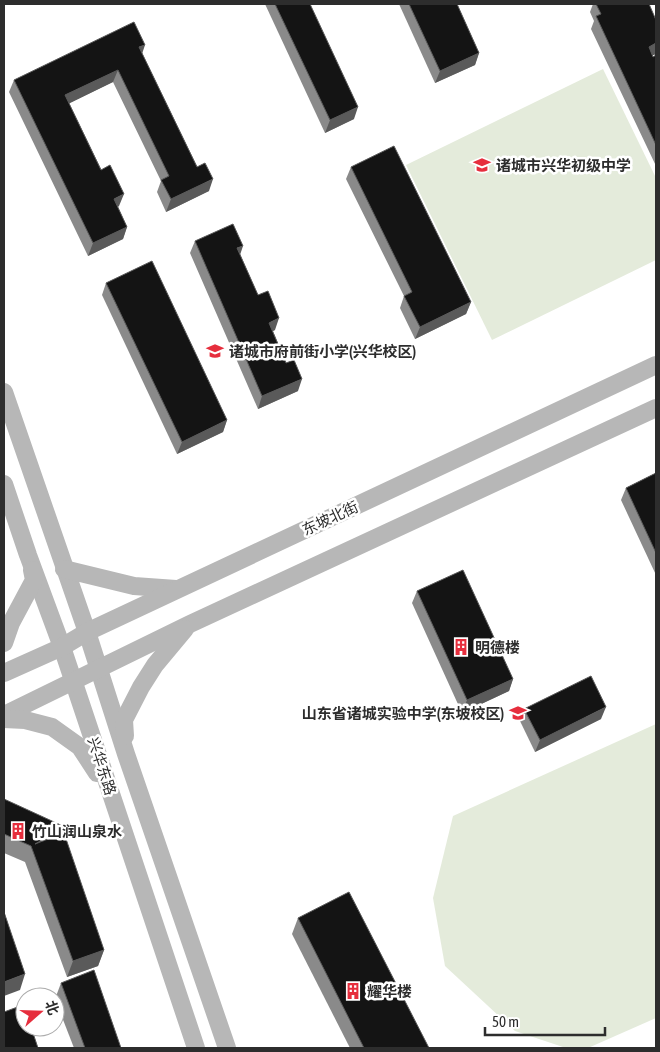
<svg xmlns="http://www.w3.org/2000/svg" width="660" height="1052" font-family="'Asap Condensed','Noto Sans SC',sans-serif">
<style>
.green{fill:#e4ebdb}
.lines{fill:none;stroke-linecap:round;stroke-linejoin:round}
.secondary{stroke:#b7b7b7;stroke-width:18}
.wall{fill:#8a8a8a}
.shaded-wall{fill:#5a5a5a}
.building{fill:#141414;stroke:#5a5a5a}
.labels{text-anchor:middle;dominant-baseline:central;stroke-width:5;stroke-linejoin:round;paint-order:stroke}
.poi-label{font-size:15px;font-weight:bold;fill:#2d2d2d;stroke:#fff;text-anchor:start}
.street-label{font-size:15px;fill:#2d2d2d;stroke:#fff}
</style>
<rect width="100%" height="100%" fill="#fff"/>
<g class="green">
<path d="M603 69 656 178V260L492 340 406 165Z"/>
<path d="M656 724V1018L588 1048H566L515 1031 445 966 433 898 453 816Z"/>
</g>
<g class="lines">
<g class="secondary">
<path d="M4 392 87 632 126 754 227 1048"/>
<path d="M4 484 28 555 62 647 196 1048"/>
<path d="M64 569 134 586 176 589"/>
<path d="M4 643 11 623 34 580 32 570"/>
<path d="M4 673 62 647 87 632 656 365"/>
<path d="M4 715 190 624 656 408"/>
<path d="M4 719 25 720 52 727 80 747 97 773"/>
<path d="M125 736 124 720 141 687 155 665 185 629"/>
</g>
</g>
<g class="wall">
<path d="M265 4H310L354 119 325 133Z"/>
<path d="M399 4H457L479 53 475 65 435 83Z"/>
<path d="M593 4H649L656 54 653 55V57L656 55V166L591 29 594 21 590 12Z"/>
<path d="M142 53 209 191 166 212 157 192 161 181 113 82 69 103 119 206 118 207 127 227 123 239 88 256 9 92 14 80Z"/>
<path d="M351 167 471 302 466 314 415 339 400 308 404 296 346 179Z"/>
<path d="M195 241 240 254 258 295 275 330 273 331 298 391 258 409 190 253Z"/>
<path d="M106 283 227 420 223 432 177 454 102 295Z"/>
<path d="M656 473V575L621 500 626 488Z"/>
<path d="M417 591 513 679 509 691 462 713 412 603Z"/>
<path d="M524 709 601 719 535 752 520 721Z"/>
<path d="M4 799 62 834 104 950 98 966 67 977 25 862 4 853Z"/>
<path d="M298 918 429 1048H350L292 934Z"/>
<path d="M61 983 121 1048H74L55 999Z"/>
</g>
<g class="shaded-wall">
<path d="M656 43V54L644 59 649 47Z"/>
<path d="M145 45 141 57 139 47Z"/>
<path d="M479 53 475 65 435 83 440 71Z"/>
<path d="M118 70 113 82 60 108 65 95Z"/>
<path d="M358 107 354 119 325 133 330 120Z"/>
<path d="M213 179 209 191 166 212 171 199Z"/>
<path d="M124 194 119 206 109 211 114 199Z"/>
<path d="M127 227 123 239 88 256 93 243Z"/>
<path d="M243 246 239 258 237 248Z"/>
<path d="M471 302 466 314 415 339 420 327Z"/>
<path d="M279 318 275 330 264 335 269 323Z"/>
<path d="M302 379 298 391 258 409 262 396Z"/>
<path d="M227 420 223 432 177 454 182 442Z"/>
<path d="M513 679 509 691 462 713 467 700Z"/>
<path d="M606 707 601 719 535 752 540 740Z"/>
<path d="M65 827 59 843 35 844Z"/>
<path d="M104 950 98 966 67 977 73 961Z"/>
<path d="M25 974 20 990 4 996V982Z"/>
</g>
<g class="building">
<path d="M275 4H310L358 107 330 120Z"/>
<path d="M409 4H457L479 53 440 71Z"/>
<path d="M596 4H649L656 20V43L649 47 653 57 656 55V145L596 16 601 14Z"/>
<path d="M134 22 145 45 139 47 197 167 205 163 213 179 171 199 161 180 169 176 118 70 65 95 101 170 110 165 124 194 114 199 127 227 93 243 14 80Z"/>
<path d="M394 146 471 302 420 327 404 296 412 292 351 167Z"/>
<path d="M233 224 243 246 237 248 258 295 268 291 279 318 269 323 286 363 294 360 302 379 262 396 195 241Z"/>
<path d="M152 261 227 420 182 442 106 283Z"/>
<path d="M656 473V553L626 488Z"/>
<path d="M463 570 513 679 467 700 417 591Z"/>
<path d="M591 676 606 707 540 740 524 709Z"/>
<path d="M4 799 65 827 35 844 64 833 104 950 73 961 31 846 4 834Z"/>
<path d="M349 892 429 1048H364L298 918Z"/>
<path d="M4 912 25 974 4 982Z"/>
<path d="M94 970 121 1048H85L61 983Z"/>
<path d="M23 1005 25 1011V1027H31L38 1048H4V1012Z"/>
</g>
<defs>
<g id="school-bare" transform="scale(1.35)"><path d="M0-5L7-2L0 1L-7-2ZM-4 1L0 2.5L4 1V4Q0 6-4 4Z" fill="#e62e3d" stroke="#fff" stroke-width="2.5" paint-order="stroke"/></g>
<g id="building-bare" transform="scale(1.35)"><path d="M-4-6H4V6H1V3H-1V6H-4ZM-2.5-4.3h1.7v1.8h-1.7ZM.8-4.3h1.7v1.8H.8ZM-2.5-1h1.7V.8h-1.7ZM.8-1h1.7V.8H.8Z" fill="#e62e3d" stroke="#fff" stroke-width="2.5" paint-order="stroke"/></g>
</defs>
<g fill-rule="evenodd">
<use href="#school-bare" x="482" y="165"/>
<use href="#school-bare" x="215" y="351"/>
<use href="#building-bare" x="461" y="647"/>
<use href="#school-bare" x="518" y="713"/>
<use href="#building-bare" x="18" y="831"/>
<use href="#building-bare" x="353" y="991"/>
</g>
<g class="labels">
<g class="poi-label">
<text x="496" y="165">诸城市兴华初级中学</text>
<text x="229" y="351">诸城市府前街小学(兴华校区)</text>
<text x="475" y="647">明德楼</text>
<text x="504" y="713" text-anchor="end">山东省诸城实验中学(东坡校区)</text>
<text x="32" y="831">竹山润山泉水</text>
<text x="367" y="991">耀华楼</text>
</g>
<g class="street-label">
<text transform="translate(330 518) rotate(-25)">东坡北街</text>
<text transform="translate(102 766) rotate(72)">兴华东路</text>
</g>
</g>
<rect width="660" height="1052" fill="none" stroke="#2d2d2d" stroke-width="10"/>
<g transform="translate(40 1012) rotate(70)"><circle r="24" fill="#ffffff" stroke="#ababab"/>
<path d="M0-4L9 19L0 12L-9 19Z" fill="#e62e3d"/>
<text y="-8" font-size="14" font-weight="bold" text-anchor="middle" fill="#2d2d2d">北</text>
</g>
<path d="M485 1027v8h120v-8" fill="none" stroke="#2d2d2d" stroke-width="2.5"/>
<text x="492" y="1027" font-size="15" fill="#2d2d2d" stroke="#ffffff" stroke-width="4" paint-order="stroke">50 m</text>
</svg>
